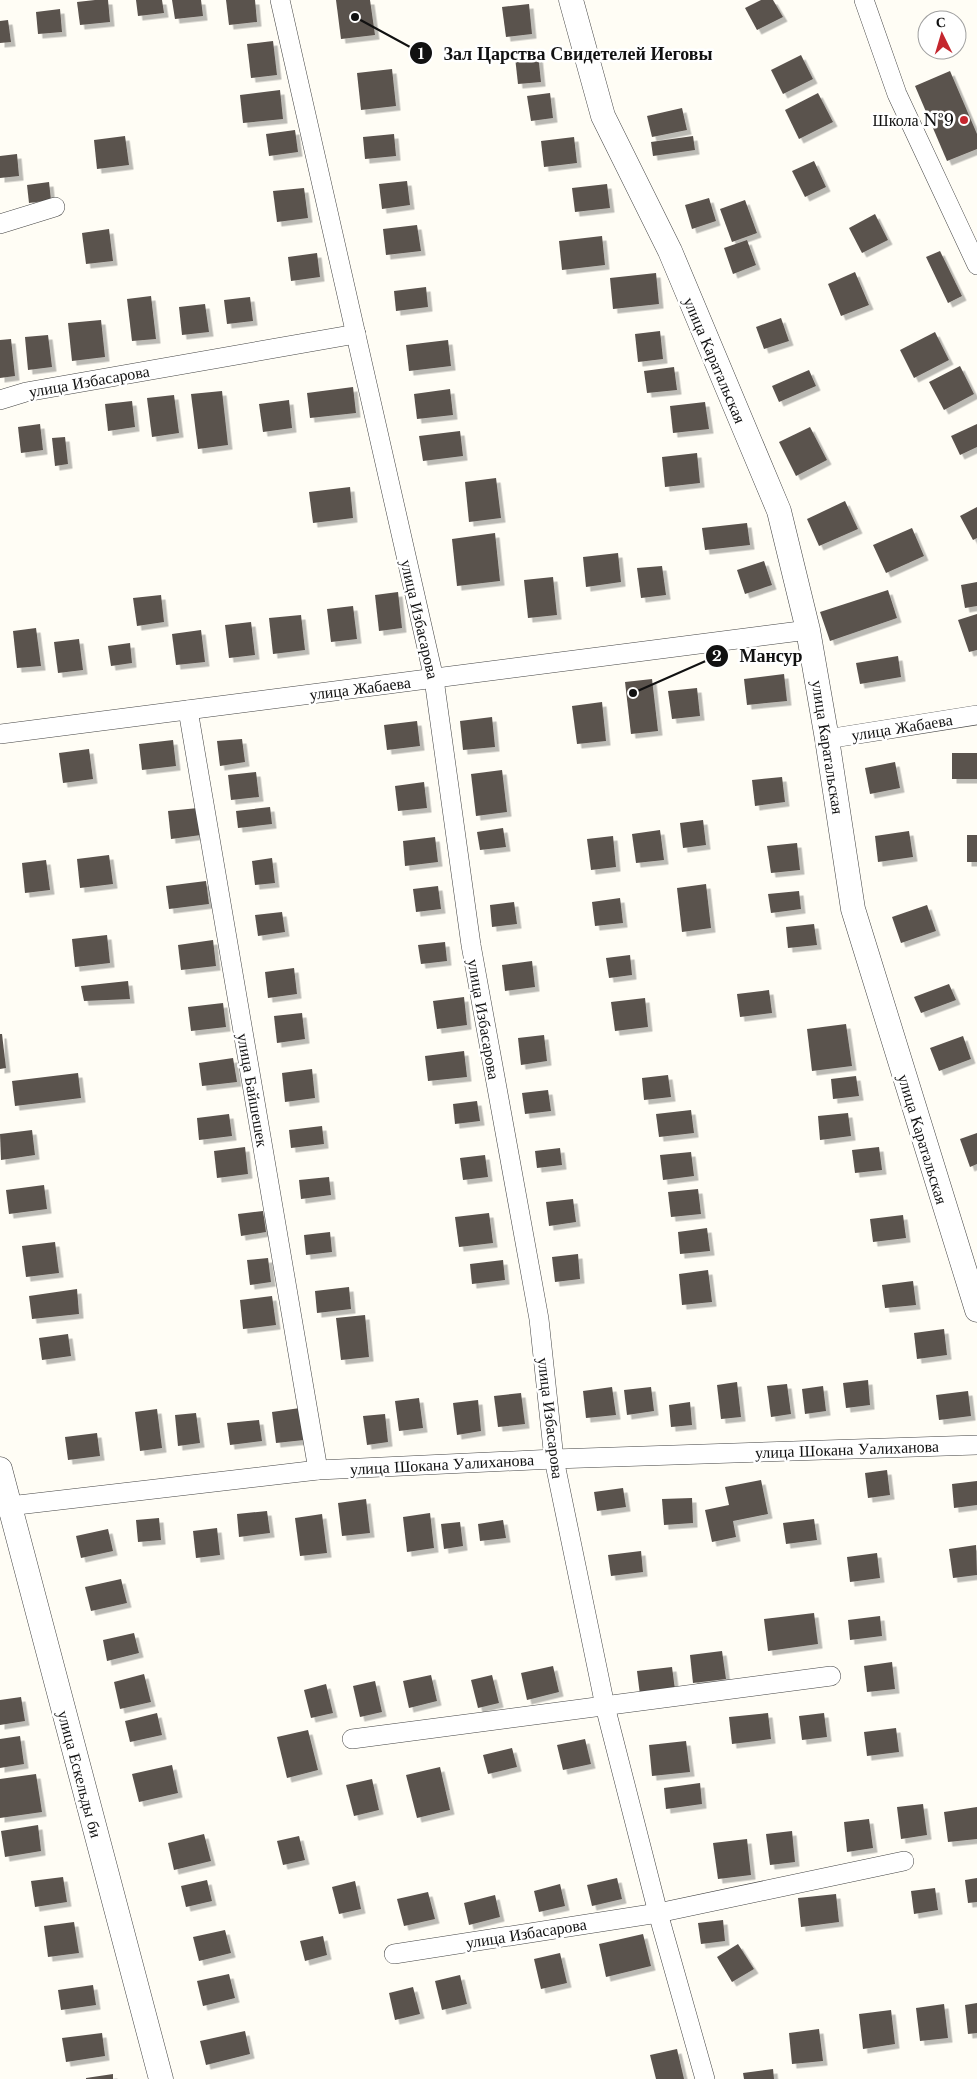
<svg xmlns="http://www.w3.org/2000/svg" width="977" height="2079" font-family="'Libre Baskerville',serif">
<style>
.building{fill:#5a524d;filter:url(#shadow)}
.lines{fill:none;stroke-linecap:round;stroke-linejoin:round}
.minor-casing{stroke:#444;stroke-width:20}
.tertiary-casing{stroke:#444;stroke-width:25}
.minor{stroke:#fff;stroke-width:19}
.tertiary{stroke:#fff;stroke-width:24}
.poi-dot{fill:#c4262e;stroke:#fff;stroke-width:2}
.labels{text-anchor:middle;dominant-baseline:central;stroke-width:5;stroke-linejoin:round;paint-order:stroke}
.poi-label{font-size:16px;fill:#111;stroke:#fff;text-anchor:end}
.street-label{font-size:16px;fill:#111;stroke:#fff}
.leader{fill:none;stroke:#111;stroke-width:2}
.callout-dot{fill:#111;stroke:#fff;stroke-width:2}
.mark-label{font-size:15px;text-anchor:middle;font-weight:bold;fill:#fff}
.callout-label{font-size:18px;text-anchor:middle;font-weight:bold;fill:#111;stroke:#fff;stroke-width:5;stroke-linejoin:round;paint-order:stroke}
</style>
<defs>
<filter id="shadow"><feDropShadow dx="4.5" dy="4.5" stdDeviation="0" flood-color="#0004"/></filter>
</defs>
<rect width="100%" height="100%" fill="#fffdf5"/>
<g class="building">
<path d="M95 0H108L110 22 80 25 77 2Z"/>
<path d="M136 0H162L164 13 138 16Z"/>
<path d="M172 0H201L203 16 175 19Z"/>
<path d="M226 0H255L257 22 229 25Z"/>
<path d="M336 0H370L375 35 341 39Z"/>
<path d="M761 0H773L783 17 757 30 745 8Z"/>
<path d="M529 4 532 34 506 37 502 7Z"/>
<path d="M60 9 62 32 38 34 36 12Z"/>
<path d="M8 20 11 42 0 43V21Z"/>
<path d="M273 41 277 75 251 78 247 44Z"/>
<path d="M538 54 541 82 518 84 515 57Z"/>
<path d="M801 55 813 79 783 94 771 70Z"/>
<path d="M392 69 396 106 361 110 357 73Z"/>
<path d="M950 71 977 134V149L947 161 915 86Z"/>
<path d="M280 90 283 119 243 123 240 95Z"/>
<path d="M550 93 553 118 531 121 527 96Z"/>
<path d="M818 93 833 122 799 139 785 110Z"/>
<path d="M682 108 687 130 652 137 647 116Z"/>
<path d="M295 130 298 152 269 156 266 134Z"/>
<path d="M394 134 396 156 365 159 363 137Z"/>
<path d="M125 136 129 165 97 169 94 140Z"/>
<path d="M693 136 695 150 653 156 651 142Z"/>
<path d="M574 137 577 163 544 167 541 141Z"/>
<path d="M17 154 19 176 0 178V156Z"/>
<path d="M814 161 826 187 805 197 792 171Z"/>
<path d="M407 181 410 205 382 209 379 184Z"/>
<path d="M49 182 51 200 29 203 27 185Z"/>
<path d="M607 184 610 208 575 212 572 188Z"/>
<path d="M304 188 308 218 277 222 273 191Z"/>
<path d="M709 198 716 221 692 229 685 205Z"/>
<path d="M745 200 757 233 732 242 720 209Z"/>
<path d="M875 214 888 240 862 253 849 228Z"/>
<path d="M417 225 421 251 386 255 383 229Z"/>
<path d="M109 229 113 261 86 264 82 233Z"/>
<path d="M602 236 605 265 562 270 559 241Z"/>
<path d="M747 240 756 265 733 274 724 248Z"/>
<path d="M940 251 962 296 948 303 926 257Z"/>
<path d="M317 253 320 277 291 281 288 257Z"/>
<path d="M855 272 869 305 841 316 828 284Z"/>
<path d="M656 273 659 304 613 309 610 278Z"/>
<path d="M426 287 428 307 396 311 394 291Z"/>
<path d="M151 296 156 339 132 341 127 299Z"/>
<path d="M250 297 253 321 227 324 224 300Z"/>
<path d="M205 304 209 332 182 335 179 307Z"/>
<path d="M781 318 789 341 764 349 756 327Z"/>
<path d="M101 320 105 357 72 361 68 323Z"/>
<path d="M660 331 663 359 638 362 635 334Z"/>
<path d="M935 332 949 360 914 378 900 350Z"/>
<path d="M48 335 52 367 28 370 25 337Z"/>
<path d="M11 339 15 376 0 378V340Z"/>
<path d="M448 340 451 366 409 371 406 345Z"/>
<path d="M960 366 974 394 944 410 929 382Z"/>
<path d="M674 367 677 390 647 393 644 371Z"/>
<path d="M809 370 816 386 779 402 772 386Z"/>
<path d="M353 387 356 413 310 418 307 393Z"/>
<path d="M450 389 453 415 417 419 414 394Z"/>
<path d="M222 391 228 445 198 449 191 394Z"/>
<path d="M174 395 179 433 152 437 147 398Z"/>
<path d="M289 400 292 428 263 432 259 404Z"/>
<path d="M132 401 135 427 108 431 105 404Z"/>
<path d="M705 402 709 429 673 433 670 406Z"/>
<path d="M40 424 43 450 21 453 18 427Z"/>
<path d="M977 424V447L960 455 951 436Z"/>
<path d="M810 427 827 460 796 476 779 442Z"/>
<path d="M460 431 463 456 423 461 419 436Z"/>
<path d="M65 437 68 464 55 466 52 438Z"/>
<path d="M697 453 700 483 665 487 662 457Z"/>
<path d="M496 478 501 518 469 522 465 482Z"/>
<path d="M350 487 353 518 313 523 309 492Z"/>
<path d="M845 501 858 529 819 546 807 519Z"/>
<path d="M977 507V538L973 540 960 516Z"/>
<path d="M747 523 750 545 705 550 702 528Z"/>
<path d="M912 528 924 556 886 573 873 545Z"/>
<path d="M495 533 500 581 457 586 452 539Z"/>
<path d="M618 553 621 582 586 587 583 557Z"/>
<path d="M764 561 772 585 745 594 737 570Z"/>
<path d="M662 566 666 595 641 598 637 568Z"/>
<path d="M553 577 557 615 528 618 524 580Z"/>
<path d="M977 582V606L965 608 961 585Z"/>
<path d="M888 590 897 618 830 641 820 612Z"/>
<path d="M398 592 402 628 379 631 375 595Z"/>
<path d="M161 595 164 622 137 626 133 598Z"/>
<path d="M353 606 357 639 331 642 327 609Z"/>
<path d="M977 614V650L969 652 958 620Z"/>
<path d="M301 615 305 650 273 654 269 618Z"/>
<path d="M251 622 255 655 229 658 225 625Z"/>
<path d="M36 628 41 666 17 668 13 631Z"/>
<path d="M201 630 205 662 176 665 172 634Z"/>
<path d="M79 639 83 670 58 673 54 642Z"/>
<path d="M130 643 132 663 111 666 108 646Z"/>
<path d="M898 656 901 677 860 684 856 663Z"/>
<path d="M784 674 787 701 747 705 744 679Z"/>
<path d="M652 679 658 731 631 734 625 682Z"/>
<path d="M697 688 700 716 672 719 668 691Z"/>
<path d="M602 702 606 741 577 744 572 706Z"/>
<path d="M492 717 495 747 463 750 460 721Z"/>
<path d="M417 721 420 746 387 750 384 725Z"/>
<path d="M242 739 245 762 220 766 217 741Z"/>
<path d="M173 740 176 766 142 770 139 744Z"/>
<path d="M89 749 93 779 63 783 59 753Z"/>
<rect x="952" y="753" width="25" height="26"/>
<path d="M895 762 900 788 870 794 865 768Z"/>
<path d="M502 770 507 812 476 816 471 774Z"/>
<path d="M256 772 259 797 231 800 228 775Z"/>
<path d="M782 777 785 802 755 806 752 780Z"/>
<path d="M424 782 427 808 398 811 395 786Z"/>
<path d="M270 807 272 824 238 828 236 811Z"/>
<path d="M198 808 201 835 171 839 168 811Z"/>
<path d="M703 820 706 845 683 848 680 823Z"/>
<path d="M503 828 506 847 480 850 477 832Z"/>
<path d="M660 830 664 860 636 863 632 834Z"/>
<path d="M909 831 913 857 878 862 875 836Z"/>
<rect x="967" y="835" width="10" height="27"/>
<path d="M613 836 616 867 591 870 587 839Z"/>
<path d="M435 837 438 862 405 866 403 841Z"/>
<path d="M797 843 800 870 771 873 767 846Z"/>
<path d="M109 855 113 884 80 888 77 859Z"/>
<path d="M272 858 275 883 255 885 252 861Z"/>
<path d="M46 860 50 890 25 893 22 863Z"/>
<path d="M206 881 209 904 169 909 166 886Z"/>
<path d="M706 884 711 928 682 932 677 888Z"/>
<path d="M438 886 441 909 416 912 413 889Z"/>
<path d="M799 891 801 909 771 913 768 894Z"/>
<path d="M620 898 623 923 595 926 592 902Z"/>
<path d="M514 902 517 924 492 927 490 905Z"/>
<path d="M927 905 936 931 901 943 892 917Z"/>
<path d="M282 912 285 932 258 936 255 915Z"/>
<path d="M814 924 817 945 788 948 786 927Z"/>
<path d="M107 935 110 963 75 967 72 939Z"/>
<path d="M213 940 216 966 181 970 178 945Z"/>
<path d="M445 942 447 961 421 964 418 945Z"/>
<path d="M630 955 632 975 609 978 606 958Z"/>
<path d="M532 961 535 987 505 991 502 965Z"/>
<path d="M294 968 297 994 268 998 265 972Z"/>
<path d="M128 981 130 999 84 1001 81 986Z"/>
<path d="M949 984 956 1000 921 1013 914 997Z"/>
<path d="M769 990 772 1013 740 1017 737 994Z"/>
<path d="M464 997 467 1025 437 1029 433 1001Z"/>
<path d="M645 998 648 1027 615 1031 611 1002Z"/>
<path d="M223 1003 226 1027 191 1031 188 1007Z"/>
<path d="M302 1013 305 1039 277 1043 274 1016Z"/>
<path d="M846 1024 852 1066 812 1071 807 1029Z"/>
<path d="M0 1034H2L6 1068 0 1069Z"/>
<path d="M544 1035 547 1061 521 1065 518 1038Z"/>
<path d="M963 1036 971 1059 939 1071 930 1048Z"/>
<path d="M464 1051 467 1077 428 1081 425 1056Z"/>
<path d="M233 1058 237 1082 202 1086 199 1063Z"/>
<path d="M312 1069 315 1098 285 1102 282 1073Z"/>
<path d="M78 1073 81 1098 15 1106 12 1081Z"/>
<path d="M668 1075 671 1097 644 1100 642 1078Z"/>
<path d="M856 1076 859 1096 833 1099 831 1079Z"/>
<path d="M548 1090 551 1111 525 1114 522 1093Z"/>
<path d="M477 1101 480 1121 455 1124 453 1104Z"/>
<path d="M691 1110 694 1133 659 1137 656 1114Z"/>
<path d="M848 1113 851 1136 820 1140 818 1116Z"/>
<path d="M229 1114 232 1136 199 1140 197 1118Z"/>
<path d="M322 1126 324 1144 291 1148 289 1130Z"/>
<path d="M32 1130 35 1155 1 1160 0 1134Z"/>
<path d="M977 1133V1164L970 1167 960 1139Z"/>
<path d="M245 1147 248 1174 217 1178 214 1151Z"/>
<path d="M879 1147 882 1170 855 1173 852 1150Z"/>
<path d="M560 1148 562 1165 537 1168 535 1151Z"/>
<path d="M691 1152 694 1176 663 1180 660 1155Z"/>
<path d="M485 1155 488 1177 463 1180 460 1158Z"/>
<path d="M329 1177 331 1195 301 1199 299 1180Z"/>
<path d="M44 1185 47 1209 9 1214 6 1190Z"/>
<path d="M698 1189 701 1214 671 1217 668 1192Z"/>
<path d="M573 1199 576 1222 549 1226 546 1202Z"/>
<path d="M263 1211 266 1232 241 1236 238 1214Z"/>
<path d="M489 1213 493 1243 459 1247 455 1217Z"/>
<path d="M903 1215 906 1238 873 1242 870 1219Z"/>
<path d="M707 1228 710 1251 680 1254 678 1232Z"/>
<path d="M330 1232 332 1252 306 1255 304 1235Z"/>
<path d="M55 1242 59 1273 26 1277 22 1246Z"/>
<path d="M578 1254 580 1279 555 1282 552 1257Z"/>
<path d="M268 1258 271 1282 250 1285 247 1260Z"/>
<path d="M503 1260 505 1280 472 1284 470 1264Z"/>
<path d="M708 1270 712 1302 682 1305 679 1274Z"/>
<path d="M913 1281 916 1305 885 1308 882 1285Z"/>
<path d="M349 1287 351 1309 317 1313 315 1291Z"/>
<path d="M77 1289 79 1314 32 1319 29 1296Z"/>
<path d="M272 1296 276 1325 243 1329 240 1300Z"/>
<path d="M365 1315 369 1357 341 1360 336 1318Z"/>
<path d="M944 1329 947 1355 917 1359 914 1333Z"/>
<path d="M68 1334 71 1356 42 1360 39 1338Z"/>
<path d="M868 1380 870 1405 846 1408 843 1383Z"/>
<path d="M737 1382 741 1417 721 1419 717 1385Z"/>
<path d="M787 1384 791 1414 771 1417 767 1386Z"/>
<path d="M823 1386 826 1411 805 1414 802 1389Z"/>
<path d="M612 1387 616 1415 586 1418 583 1391Z"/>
<path d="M651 1387 654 1411 627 1415 624 1390Z"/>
<path d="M968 1391 971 1416 939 1420 936 1395Z"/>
<path d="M521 1393 525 1424 498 1427 494 1396Z"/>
<path d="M419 1398 423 1428 399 1431 395 1401Z"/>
<path d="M478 1400 481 1431 457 1435 453 1403Z"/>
<path d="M690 1402 692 1425 671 1427 669 1405Z"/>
<path d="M300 1408 304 1440 276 1443 272 1412Z"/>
<path d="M157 1409 162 1448 140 1451 135 1412Z"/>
<path d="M196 1413 200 1443 178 1446 175 1415Z"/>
<path d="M385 1414 388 1442 367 1445 363 1416Z"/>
<path d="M259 1420 262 1441 230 1445 227 1423Z"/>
<path d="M97 1433 100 1456 68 1460 65 1437Z"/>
<path d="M887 1470 890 1495 868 1498 865 1473Z"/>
<path d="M761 1480 768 1514 733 1521 736 1537 712 1542 705 1510 729 1505 725 1487Z"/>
<path d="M977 1481V1505L954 1508 952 1484Z"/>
<path d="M623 1488 626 1507 597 1511 594 1492Z"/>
<path d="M692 1498 693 1523 664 1525 662 1499Z"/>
<path d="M366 1499 370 1533 342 1536 338 1503Z"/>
<path d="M267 1511 270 1533 239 1537 237 1514Z"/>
<path d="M430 1513 434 1548 407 1552 403 1517Z"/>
<path d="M322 1514 327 1553 300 1556 295 1518Z"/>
<path d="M159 1518 161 1540 138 1542 136 1520Z"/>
<path d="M814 1519 817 1540 786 1544 783 1523Z"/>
<path d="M503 1520 506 1538 480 1541 478 1524Z"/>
<path d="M460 1522 463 1546 444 1549 441 1524Z"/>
<path d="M217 1528 220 1555 196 1558 193 1531Z"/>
<path d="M108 1529 113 1551 81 1558 76 1536Z"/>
<path d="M976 1545 977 1575 953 1578 949 1549Z"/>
<path d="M641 1551 643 1572 611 1576 608 1555Z"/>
<path d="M877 1553 880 1578 850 1582 847 1557Z"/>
<path d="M121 1579 127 1603 91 1611 85 1587Z"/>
<path d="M814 1613 818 1644 768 1651 764 1619Z"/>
<path d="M880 1616 882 1636 850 1640 848 1620Z"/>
<path d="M134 1633 139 1653 107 1661 103 1640Z"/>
<path d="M722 1651 726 1679 693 1683 690 1655Z"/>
<path d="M892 1662 895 1689 867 1692 864 1666Z"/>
<path d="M553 1666 559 1692 527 1700 521 1673Z"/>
<path d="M672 1667 675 1690 640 1695 637 1671Z"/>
<path d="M144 1674 151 1702 120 1709 114 1682Z"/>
<path d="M431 1675 437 1701 409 1708 403 1681Z"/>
<path d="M492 1675 499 1703 478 1708 471 1680Z"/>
<path d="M375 1681 382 1712 360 1717 353 1686Z"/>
<path d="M326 1684 333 1713 311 1718 304 1690Z"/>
<path d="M21 1697 25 1721 0 1725V1700Z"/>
<path d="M157 1713 162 1735 130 1742 125 1721Z"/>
<path d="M768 1713 771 1739 732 1744 729 1717Z"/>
<path d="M824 1713 827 1737 802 1740 799 1716Z"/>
<path d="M896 1728 899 1752 867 1756 864 1732Z"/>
<path d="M308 1730 318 1770 287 1778 277 1737Z"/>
<path d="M20 1736 24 1764 0 1768V1739Z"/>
<path d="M585 1739 591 1764 563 1770 557 1745Z"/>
<path d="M686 1741 690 1772 652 1776 649 1745Z"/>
<path d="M512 1748 517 1767 488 1774 483 1755Z"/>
<path d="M172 1765 178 1793 139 1802 132 1774Z"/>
<path d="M440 1767 450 1810 417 1818 406 1775Z"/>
<path d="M36 1774 42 1812 0 1818V1779Z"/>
<path d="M372 1779 379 1810 354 1816 346 1785Z"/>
<path d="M700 1783 702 1804 666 1809 664 1788Z"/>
<path d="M923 1804 927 1835 901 1839 897 1807Z"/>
<path d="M977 1807V1839L948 1842 944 1812Z"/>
<path d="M869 1819 873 1848 847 1852 844 1822Z"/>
<path d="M38 1825 41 1851 5 1857 1 1831Z"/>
<path d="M792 1831 795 1862 770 1865 766 1834Z"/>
<path d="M204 1834 211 1861 174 1870 168 1843Z"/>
<path d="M299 1836 305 1860 283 1865 277 1841Z"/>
<path d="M747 1839 751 1875 718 1879 713 1843Z"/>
<path d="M63 1877 67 1902 35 1907 31 1881Z"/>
<path d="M617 1878 622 1899 592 1906 587 1885Z"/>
<path d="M977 1878V1902L968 1903 965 1880Z"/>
<path d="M207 1880 212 1901 186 1907 181 1886Z"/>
<path d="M355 1881 361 1909 339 1914 332 1887Z"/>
<path d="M560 1884 565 1906 539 1912 534 1891Z"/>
<path d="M935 1888 938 1910 914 1914 911 1891Z"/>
<path d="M428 1892 435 1919 404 1926 397 1899Z"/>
<path d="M836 1894 839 1922 801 1927 798 1898Z"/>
<path d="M495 1895 500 1917 469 1925 464 1903Z"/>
<path d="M723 1920 725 1941 701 1944 698 1923Z"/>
<path d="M74 1922 79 1953 48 1957 44 1926Z"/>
<path d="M225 1930 231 1953 199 1961 193 1937Z"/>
<path d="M643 1934 651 1966 606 1977 599 1944Z"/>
<path d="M323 1936 327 1955 305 1961 300 1941Z"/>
<path d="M738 1944 754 1969 732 1982 717 1957Z"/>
<path d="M560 1953 567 1983 541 1989 534 1959Z"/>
<path d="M229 1974 235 1998 203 2006 197 1981Z"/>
<path d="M460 1975 467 2004 442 2010 435 1981Z"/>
<path d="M93 1985 96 2005 61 2010 58 1990Z"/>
<path d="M413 1987 420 2014 395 2020 389 1993Z"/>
<path d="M977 2003V2033L968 2034 965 2005Z"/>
<path d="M944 2004 948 2038 920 2041 916 2008Z"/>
<path d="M891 2010 895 2044 863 2049 859 2014Z"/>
<path d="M819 2029 823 2061 792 2064 789 2033Z"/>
<path d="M245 2031 250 2054 206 2065 200 2041Z"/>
<path d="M102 2033 105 2056 66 2062 62 2038Z"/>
<path d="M677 2049 684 2079H656L650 2055Z"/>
<path d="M773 2069 774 2079H744L743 2073Z"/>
<path d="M113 2074V2079H86V2078Z"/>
</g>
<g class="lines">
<g class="minor-casing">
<g id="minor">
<path d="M280 0 434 679 471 945 539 1319 554 1459 605 1706 658 1913 705 2079"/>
<path d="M864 0 897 94 977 265"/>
<path d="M0 224 55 207"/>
<path d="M0 400 26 392 356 334"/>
<path d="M188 710 318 1470"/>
<path d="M0 734 808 630"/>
<path d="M827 739 977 715"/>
<path d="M0 1507 318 1470 554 1459 977 1445"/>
<path d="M352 1739 831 1676"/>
<path d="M394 1954 658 1913 904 1861"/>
</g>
</g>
<g class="tertiary-casing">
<g id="tertiary">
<path d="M571 0 603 116 670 251 779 511 808 630 827 739 853 909 977 1310"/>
<path d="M0 1469 161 2079"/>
</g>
</g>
<use href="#minor" class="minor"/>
<use href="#tertiary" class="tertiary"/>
</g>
<circle class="poi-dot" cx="964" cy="120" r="5"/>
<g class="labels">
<g class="poi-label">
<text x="954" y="120">Школа №9</text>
</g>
<g class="street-label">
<text transform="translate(715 360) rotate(67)">улица Каратальская</text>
<text transform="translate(89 381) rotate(-10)">улица Избасарова</text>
<text transform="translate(420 619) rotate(77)">улица Избасарова</text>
<text transform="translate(360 688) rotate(-7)">улица Жабаева</text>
<text transform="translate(902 727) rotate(-9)">улица Жабаева</text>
<text transform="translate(828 747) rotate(81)">улица Каратальская</text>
<text transform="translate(484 1019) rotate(80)">улица Избасарова</text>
<text transform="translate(253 1090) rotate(80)">улица Байшешек</text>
<text transform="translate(923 1139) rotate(73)">улица Каратальская</text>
<text transform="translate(551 1418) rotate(83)">улица Избасарова</text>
<text transform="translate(847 1449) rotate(-2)">улица Шокана Уалиханова</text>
<text transform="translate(442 1464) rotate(-3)">улица Шокана Уалиханова</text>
<text transform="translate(80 1774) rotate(75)">улица Ескельды би</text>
<text transform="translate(526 1933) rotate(-9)">улица Избасарова</text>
</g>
</g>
<path class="leader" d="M355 17L421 53M633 693L717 656"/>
<g class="callout-dot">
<circle cx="355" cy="17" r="5"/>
<circle cx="633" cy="693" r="5"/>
<circle cx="421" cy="53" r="12"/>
<circle cx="717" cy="656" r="12"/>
</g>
<g class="mark-label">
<text x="421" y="59">1</text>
<text x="717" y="661">2</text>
</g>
<g class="callout-label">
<text x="578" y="60">Зал Царства Свидетелей Иеговы</text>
<text x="771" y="662">Мансур</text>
</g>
<g transform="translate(942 35) rotate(355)"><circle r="24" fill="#ffffff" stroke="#a0a0a0"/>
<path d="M0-4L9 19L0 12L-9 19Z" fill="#c4262e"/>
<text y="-8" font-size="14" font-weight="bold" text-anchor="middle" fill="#111111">С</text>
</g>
</svg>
